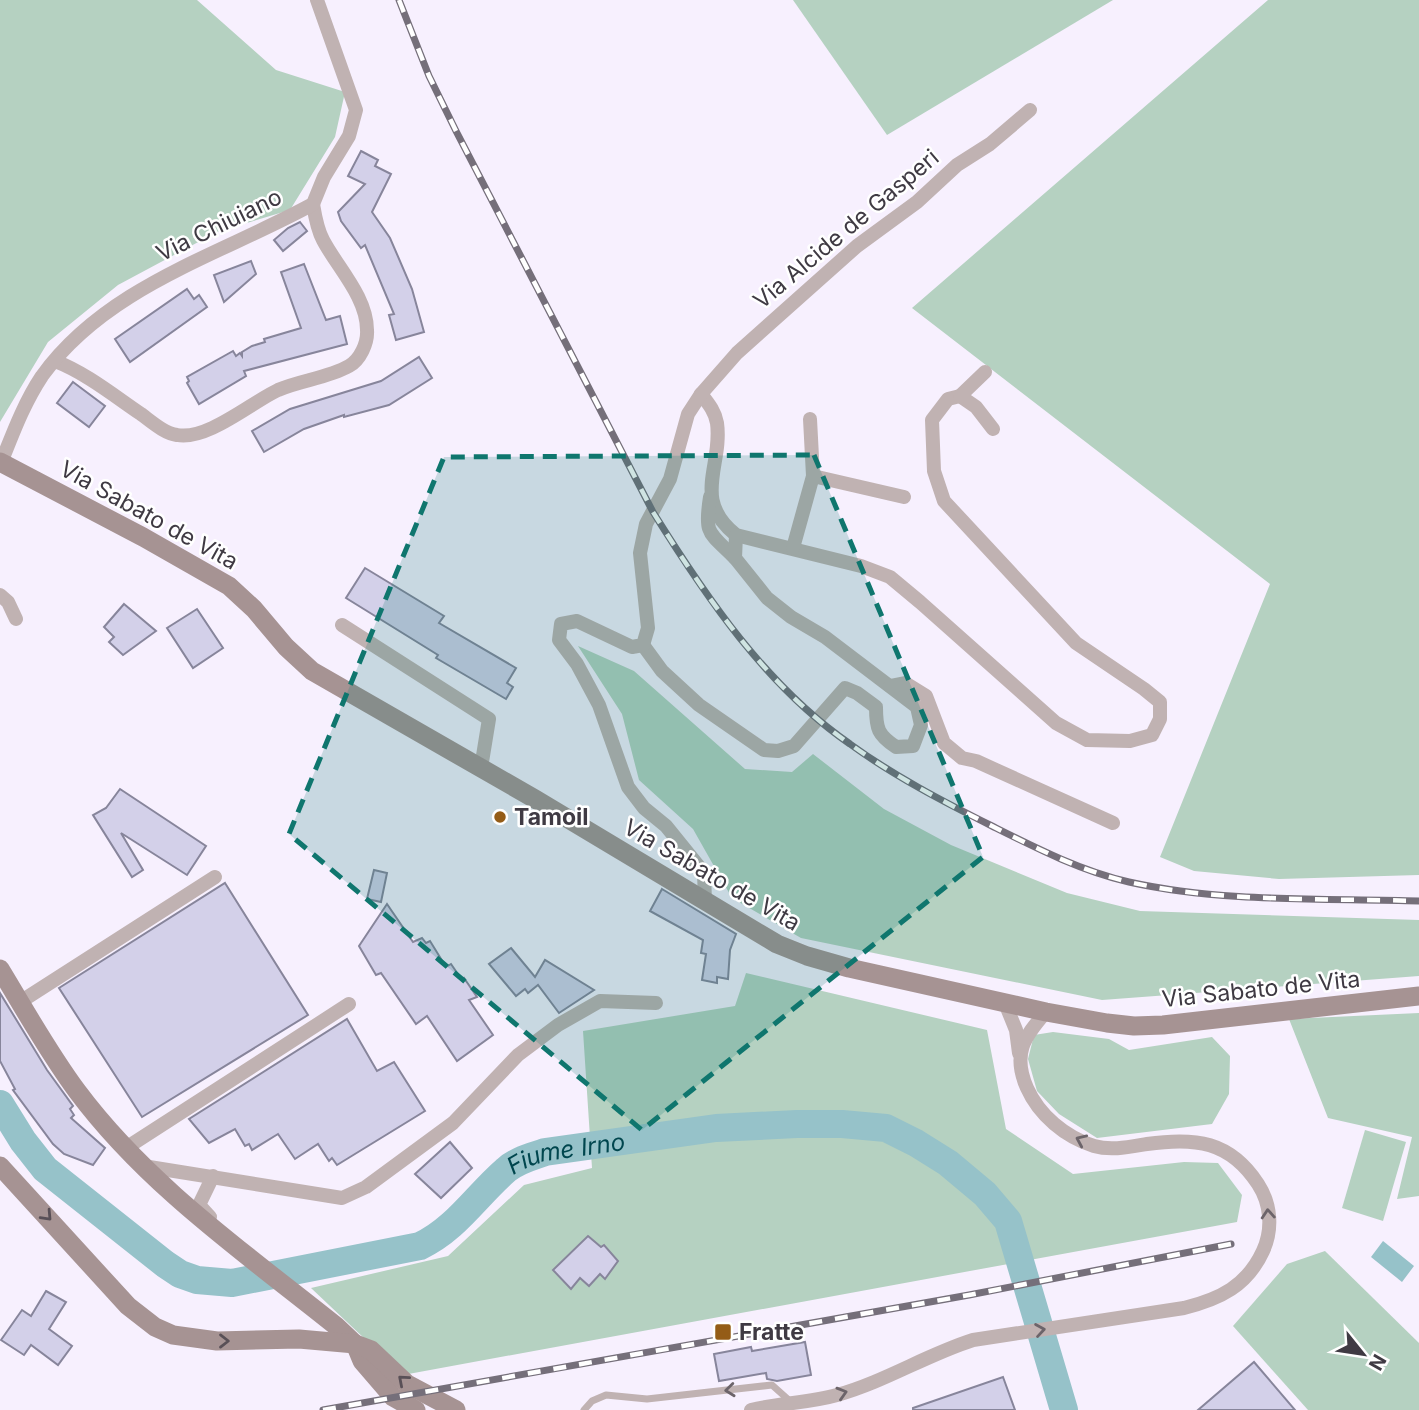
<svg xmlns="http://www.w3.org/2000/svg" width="1419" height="1410" font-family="Inter,sans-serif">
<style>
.green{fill:#b5d1c1}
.water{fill:#96c2c9}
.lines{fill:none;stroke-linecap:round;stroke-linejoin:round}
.river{stroke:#96c2c9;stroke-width:28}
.building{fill:#d3d0e9;stroke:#87859b;stroke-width:2}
.lane{stroke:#c0b2b2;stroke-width:7}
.street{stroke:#c0b2b2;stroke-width:14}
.secondary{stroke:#a69393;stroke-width:19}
.rail-casing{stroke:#756f7a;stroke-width:7}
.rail{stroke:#fff;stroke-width:4.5;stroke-dasharray:13;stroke-linecap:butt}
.oneway{stroke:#6c646a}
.oneway2{stroke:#595057}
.marked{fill:#0f766e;fill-opacity:0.2;stroke:#0f766e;stroke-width:5;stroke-dasharray:14 9;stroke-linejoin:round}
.poi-dot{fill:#945c17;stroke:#fff;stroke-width:2.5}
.labels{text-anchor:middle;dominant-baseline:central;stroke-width:5;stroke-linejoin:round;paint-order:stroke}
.street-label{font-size:23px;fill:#3f3a43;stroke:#fff}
.poi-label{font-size:23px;font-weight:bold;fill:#3f3a43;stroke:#fff;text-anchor:start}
.water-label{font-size:24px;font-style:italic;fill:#00464e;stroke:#fff}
</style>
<rect width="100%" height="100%" fill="#f7f0fe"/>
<g class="green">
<path d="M0 0H197L276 70 345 92 335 137 290 210 217 232 118 285 48 342 0 422Z"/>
<path d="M793 0H1113L887 135Z"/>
<path d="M1268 0H1419V875L1279 879 1194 871 1160 857 1270 584 912 308Z"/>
<path d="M578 646 634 671 745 769 792 772 813 754 884 809 951 845 1067 893 1140 911 1419 920V976L1102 1000 801 938 732 898 693 829 639 780 622 714Z"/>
<path d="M746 973 987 1030 1006 1129 1073 1174 1184 1162 1218 1163 1242 1195 1237 1222 403 1375 311 1288 448 1256 524 1185 592 1168 583 1031 735 1006Z"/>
<path d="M1419 1013V1196L1397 1199 1412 1137 1328 1118 1289 1019Z"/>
<path d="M1053 1032 1109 1039 1129 1050 1212 1037 1230 1056 1229 1094 1212 1124 1097 1138 1059 1114 1037 1091 1028 1059 1034 1035Z"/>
<path d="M1365 1130 1406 1142 1383 1221 1342 1208Z"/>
<path d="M1325 1251 1419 1343V1410H1308L1233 1326 1287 1264Z"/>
</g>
<path class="water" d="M1383 1241 1414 1266 1402 1282 1371 1257Z"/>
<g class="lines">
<path class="river" id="s1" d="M0 1104 23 1141 45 1169 165 1264 180 1274 197 1280 232 1283 420 1246C456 1229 476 1196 506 1170 517 1160 531 1157 545 1152L716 1128 797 1124H842L886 1128 916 1143 948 1163 985 1194 1008 1221 1064 1410"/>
</g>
<g class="building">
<path d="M361 151 378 160 375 166 391 174 372 212 390 238 412 289 424 332 396 340 389 315 394 314 365 245 361 248 341 221 338 212 365 184 348 176Z"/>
<path d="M300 222 307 231 283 251 274 240 288 228Z"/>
<path d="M251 261 256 274 224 302 214 275Z"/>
<path d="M304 264 326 320 340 316 347 344 244 371 246 376 199 404 187 383 189 381 187 377 233 351 236 356 240 353 242 356V352L252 346 265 342 264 339 301 328 281 272Z"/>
<path d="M187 289 194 299 199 295 207 307 130 362 115 339Z"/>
<path d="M419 357 432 378 389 405 344 417V415L304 429 264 452 252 431 290 409 381 381Z"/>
<path d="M73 382 105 406 89 427 57 403Z"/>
<path d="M365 568 444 616 439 623 516 668 507 683 513 687 506 699 436 658 438 655 346 598Z"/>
<path d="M124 604 156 631 123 655 109 642 114 637 104 627Z"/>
<path d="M197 609 223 648 193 668 167 628Z"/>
<path d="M120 789 206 846 187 875 121 833 143 870 132 877 93 815 106 808Z"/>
<path d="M374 870 387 873 381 902 367 899Z"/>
<path d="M225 883 308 1015 142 1117 59 988Z"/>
<path d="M662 889 736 934 730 950 728 979 717 977V983L702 980 706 954 701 953 703 940 650 911Z"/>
<path d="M387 904 413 942 422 938 426 943 430 941 446 967 451 964 462 980 464 978 477 997 469 1000 493 1035 457 1061 427 1016 416 1024 381 973 376 975 359 946Z"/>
<path d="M511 948 535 977 545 960 594 990 559 1013 538 985 528 993 525 989 516 996 489 964Z"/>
<path d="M0 993 47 1070 73 1106 70 1109 74 1115 71 1118 105 1148 93 1165 64 1154 53 1144 13 1090 15 1089 0 1061Z"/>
<path d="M347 1019 377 1071 394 1062 425 1111 337 1165 332 1158 329 1161 318 1144 295 1159 278 1134 252 1150 249 1144 245 1146 235 1129 209 1143 189 1119Z"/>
<path d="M450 1142 472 1168 441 1198 415 1174Z"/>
<path d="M588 1236 601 1247 604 1245 618 1261 605 1279 600 1274 589 1286 580 1278 571 1289 553 1270Z"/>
<path d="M46 1291 66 1302 49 1329 72 1346 58 1365 31 1345 24 1355 1 1340 22 1310 31 1316Z"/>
<path d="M805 1342 811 1375 777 1381 767 1379 766 1373 719 1381 714 1354 751 1347 752 1351Z"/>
<path d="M1254 1362 1295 1410H1198Z"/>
<path d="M1003 1377 1015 1410H913V1408Z"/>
</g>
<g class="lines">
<path class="lane" d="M584 1410 592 1401 606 1395 647 1399 772 1385 791 1402"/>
<g class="street">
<path d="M55 361C86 373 113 395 141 414 152 422 164 433 177 435 207 441 252 402 278 390 301 380 328 378 349 366 360 360 368 343 367 330 367 297 337 267 323 240 317 229 315 216 313 204"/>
<path d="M701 394C708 403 715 411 717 423 723 466 691 499 736 535L861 566 890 577 920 602 1056 723 1087 740 1130 741 1152 735 1160 719V702L1144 689 1076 643 944 501 934 471 932 420 948 399 960 396 976 407 993 429"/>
<path d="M960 396 985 372"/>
<path d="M1 463C13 433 24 403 42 376 107 286 220 255 313 204L324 177 349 136 356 110 317 0"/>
<path d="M813 476 904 497"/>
<path d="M710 497C704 535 709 532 735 558"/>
<path d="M793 548 813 476 810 419"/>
<path d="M0 595 8 602 16 619"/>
<path d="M342 625 489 719 481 768"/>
<path d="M643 645 662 671 699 705 764 750 778 751 794 746 845 688 857 693 876 707C876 729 878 735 896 747L913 746 921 725 917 707 825 637 791 617 767 598 735 558 736 535"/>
<path d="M890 686 905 683 926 696 944 743 962 758 976 761 1113 823"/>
<path d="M705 901 704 873 666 826 644 808 628 787 599 705 577 664 559 640 561 624 577 621 632 647 643 645 648 628 640 553 646 524 670 479 688 414 701 394 737 353 857 246 917 202 957 165 990 144 1030 110"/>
<path d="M20 1002 215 877"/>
<path d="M1005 1003 1016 1030 1019 1053"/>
<path d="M126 1148 349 1004"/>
<path d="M143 1166 342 1198 366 1187 453 1123 518 1055 558 1025 600 1001 656 1003"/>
<path d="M210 1217 199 1205 213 1176"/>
<path d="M751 1410C779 1403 809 1403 837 1395 884 1382 926 1355 973 1340L1184 1308C1220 1299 1247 1286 1263 1251 1273 1229 1271 1204 1258 1184 1230 1141 1195 1137 1147 1144 1129 1147 1111 1151 1094 1146 1065 1137 1039 1115 1027 1088 1012 1054 1024 1037 1046 1012"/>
</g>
<g class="secondary">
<path d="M0 462 143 537 229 586 254 609 286 647 312 671 535 799 777 944 807 956 849 968 1046 1012 1107 1023 1134 1026 1163 1025 1419 996"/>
<path d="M0 969C25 1010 48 1052 77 1091 147 1185 245 1253 336 1326L355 1344 362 1361 393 1397 416 1410"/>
<path d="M0 1166 128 1306 155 1327 173 1335 217 1341 299 1339 355 1344 371 1350 407 1384 456 1410"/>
</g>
<g class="rail-casing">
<g id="rail">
<path d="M399 0 429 76 456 131 653 512C706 597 766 686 850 744 894 776 944 802 992 826 1036 848 1081 871 1129 882 1223 903 1323 898 1419 901"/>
<path d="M323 1410 969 1295 1231 1244"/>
</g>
</g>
<use href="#rail" class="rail"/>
</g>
<defs><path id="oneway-chevron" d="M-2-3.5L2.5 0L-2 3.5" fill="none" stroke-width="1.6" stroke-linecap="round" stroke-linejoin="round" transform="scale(1.75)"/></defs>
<g class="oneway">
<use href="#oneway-chevron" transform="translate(1081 1140) rotate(-156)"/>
<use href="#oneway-chevron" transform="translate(1268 1214) rotate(-94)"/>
<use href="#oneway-chevron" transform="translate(1040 1330) rotate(-9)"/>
<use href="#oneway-chevron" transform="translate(730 1390) rotate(174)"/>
<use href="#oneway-chevron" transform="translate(842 1393) rotate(-17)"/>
</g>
<g class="oneway2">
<use href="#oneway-chevron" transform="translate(47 1216) rotate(47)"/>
<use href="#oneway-chevron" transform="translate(224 1341)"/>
<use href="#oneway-chevron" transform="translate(403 1380) rotate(-139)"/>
</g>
<path class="marked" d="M814 455 983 857 642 1130 289 834 444 457Z"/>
<g class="poi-dot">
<circle cx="500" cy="817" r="7"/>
<rect x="714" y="1323" width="18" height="18" rx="3.5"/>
</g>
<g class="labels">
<g class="street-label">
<text transform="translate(219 225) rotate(-26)">Via Chiuiano</text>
<text transform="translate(846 229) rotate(-40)">Via Alcide de Gasperi</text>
<text transform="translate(149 515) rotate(29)">Via Sabato de Vita</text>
<text transform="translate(712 875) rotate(30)">Via Sabato de Vita</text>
<text transform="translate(1261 989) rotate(-6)">Via Sabato de Vita</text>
</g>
<g class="poi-label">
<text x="514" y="817">Tamoil</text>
<text x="739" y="1332">Fratte</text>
</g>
<g class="water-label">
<text stroke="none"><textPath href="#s1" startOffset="674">Fiume Irno</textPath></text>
</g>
</g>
<g transform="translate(1363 1354) rotate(120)" stroke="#ffffff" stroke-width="5" paint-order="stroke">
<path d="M0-5L12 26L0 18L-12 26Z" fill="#3f3a43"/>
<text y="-10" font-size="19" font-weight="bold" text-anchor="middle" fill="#3f3a43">N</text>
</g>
</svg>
